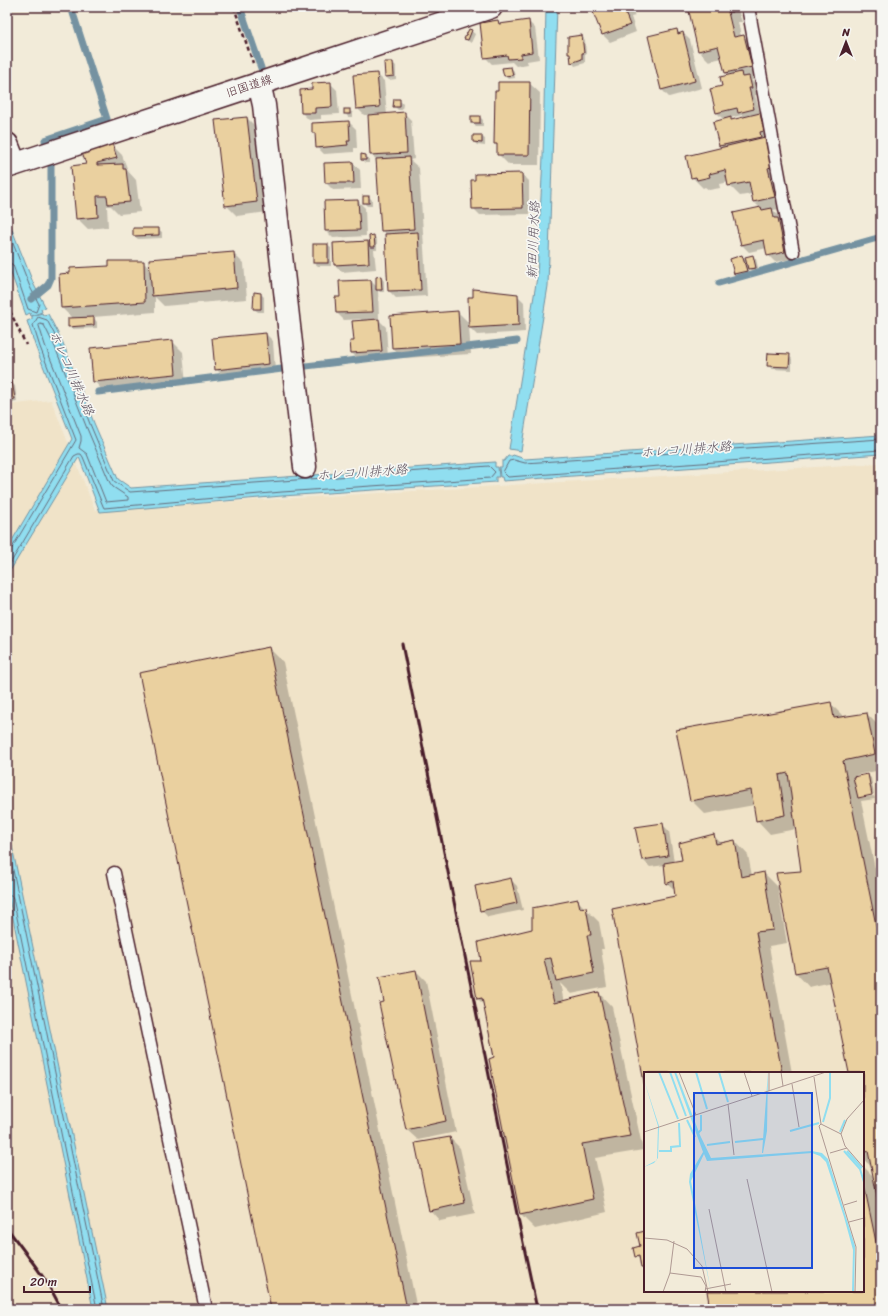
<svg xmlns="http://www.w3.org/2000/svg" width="888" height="1316" font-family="Sriracha,'Klee One',sans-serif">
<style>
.built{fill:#f0e3c8;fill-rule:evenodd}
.water{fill:#90def0;stroke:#7492a1}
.shadow{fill:#0003;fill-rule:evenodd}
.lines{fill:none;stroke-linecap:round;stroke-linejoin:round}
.shore{stroke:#666b7a;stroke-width:1}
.stream{stroke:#7492a1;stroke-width:7}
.building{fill:#ead09f;stroke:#4a1f2b}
.service-casing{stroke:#4a1f2b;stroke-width:15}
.minor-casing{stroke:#4a1f2b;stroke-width:25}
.path{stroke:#4a1f2b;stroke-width:2.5;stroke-dasharray:4 3;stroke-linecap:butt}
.service{stroke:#f6f6f2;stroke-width:12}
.minor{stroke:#f6f6f2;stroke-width:22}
.rail{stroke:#4a1f2b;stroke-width:3}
.labels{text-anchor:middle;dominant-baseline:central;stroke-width:3.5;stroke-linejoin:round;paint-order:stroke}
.street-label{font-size:12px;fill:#4a1f2b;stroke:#f6f6f2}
.water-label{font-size:13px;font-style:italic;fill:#5c4f5c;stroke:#f6f6f2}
.inset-river{fill:none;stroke:#90def0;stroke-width:2}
.inset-road{fill:none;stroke:#af9993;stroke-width:1}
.view{fill:#1d4ed8;fill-opacity:0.15;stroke:#1d4ed8;stroke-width:2}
.inset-edge{fill:none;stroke:#4a1f2b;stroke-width:2}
</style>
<rect width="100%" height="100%" fill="#f2ebd9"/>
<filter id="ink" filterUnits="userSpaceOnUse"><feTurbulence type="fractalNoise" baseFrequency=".025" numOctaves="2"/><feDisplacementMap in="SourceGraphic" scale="8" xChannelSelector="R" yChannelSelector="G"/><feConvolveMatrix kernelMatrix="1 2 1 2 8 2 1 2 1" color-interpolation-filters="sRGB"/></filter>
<g filter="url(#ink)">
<path class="built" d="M51 400 95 510 881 463V1309H7V405ZM645 1073H863V1291H645Z"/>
<g class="water">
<path d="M546 7H557L548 286 521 451 509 449 537 277 543 157Z"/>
<path d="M7 217 34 285 46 308 41 309 42 312 31 316 30 313 26 315 7 262Z"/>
<path d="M42 313 43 315 48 314 63 343 94 423 118 479 131 488 495 462V467H498L499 477H496V482L282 496 100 512 79 457 7 576V549L72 439 36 348 27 321 32 319V316Z"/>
<path d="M881 435V454L503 481 502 477H500L499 467H502V461H504L508 456H512L513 455 525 459Z"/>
<path d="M7 822 108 1309H93L88 1284 7 889Z"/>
</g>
<g class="shadow">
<path d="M593 7H631L635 16 631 17 636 32 610 42 603 35Z"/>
<path d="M689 7H737L742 22H738L741 36H744L754 46 762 78 751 80 756 84 758 95H755L760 114 767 121 770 138 766 139 785 208 773 210 779 216 780 221 785 226 792 259 775 262 768 255 767 248 749 252 742 245 760 208 754 202 752 194 740 196 729 185V182L719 184 720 188 709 190 705 187 703 188 692 177 723 148 720 145 724 120 717 113 723 87 729 76 726 73 722 58 709 61 699 51ZM742 115 744 118 732 120 730 118ZM766 149H768L773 172H771Z"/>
<path d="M498 21 501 24 528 21 535 28 539 59 527 61 528 64 516 66 512 62 492 64 485 57Z"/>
<path d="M470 30 475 34 471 43 465 39Z"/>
<path d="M676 30 681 34 683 33 690 40 702 88 669 97 662 90Z"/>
<path d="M582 36 585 40 586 55H585V63L575 66 572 62V56L569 53Z"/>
<path d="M393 63 396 66V79L389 80 385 76Z"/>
<path d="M511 68 514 71 515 78 508 79 505 76Z"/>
<path d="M377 74 384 81 387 115 404 113 411 120 414 159 410 160 419 168 427 296 396 298 389 291 386 235 382 230 377 160 371 155 369 115H364L357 108Z"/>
<path d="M330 83 337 90 339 114 321 115V119L309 120 302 113 313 90Z"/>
<path d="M529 83 540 93 539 165H509L498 154V146L495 143Z"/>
<path d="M399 100 403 104 402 110H398L394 106Z"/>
<path d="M349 110 353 113V117H348L345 113Z"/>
<path d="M480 117 483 120V126H476L472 123Z"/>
<path d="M247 118 257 128 267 212 237 216 226 205Z"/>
<path d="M349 122 356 129 357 148H354V152L324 154 317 147 316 135 313 133Z"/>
<path d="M481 136 485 139V146L477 145 474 142Z"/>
<path d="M111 144 122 155 127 168 126 169 136 180 140 212 119 214 111 206H107L108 227 88 229 77 218 87 165Z"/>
<path d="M365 155 369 159V163H365L362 160Z"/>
<path d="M353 163 360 170 361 189 333 190 326 183 325 164Z"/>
<path d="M522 174 529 181V214L480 215 473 208Z"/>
<path d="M364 197H369L372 200V206H367L364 203Z"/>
<path d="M358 201 365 208 366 236 333 238 326 231Z"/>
<path d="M158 229 162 232V238L138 239 134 236Z"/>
<path d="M374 236 377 240V250H374L376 269 342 272 335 265 367 242 371 245Z"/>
<path d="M327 245 331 248V266H318L314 263Z"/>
<path d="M233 253 244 264 247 299 164 306 155 297V312L93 317 97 322V328L73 329 69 326 73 319 62 308 111 267 143 262 151 270Z"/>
<path d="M753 256 756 259 759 271 753 272 747 267 749 274 738 277 735 274 742 257 748 262Z"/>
<path d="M381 277 384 281V292H380L378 290 379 318H377L386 327 388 358 359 360 352 353 361 319 344 320 337 313 341 297 371 281 377 287Z"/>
<path d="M261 294 264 297V312H258L254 309Z"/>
<path d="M517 295 524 302 525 332 477 335 469 327 471 354 404 358 393 348 458 312 470 324Z"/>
<path d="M266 334 273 341 275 371 223 376 216 369Z"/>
<path d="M172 341 183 352 186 385 104 392 94 381Z"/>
<path d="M789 355 792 359V370L772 369 768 365Z"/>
<path d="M11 382 15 386 17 402 7 404V383Z"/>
<path d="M269 648 283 662 417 1309H272Z"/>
<path d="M830 703 845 718 867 714 881 728V770L856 775 857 777 868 775 871 778 874 794 861 796V798L874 796 875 799 861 801 881 898V1309H711L708 1291H863V1166L875 1178 873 1168 863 1159V1073H850L832 982 809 987 796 973 780 890H778L787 943 769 946 792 1073H645V1083L613 910 676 897V891L667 883 665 865 650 867 643 860 662 824 669 831 674 862 684 861 713 835 722 844 735 841 748 855 752 876 764 873 780 889 802 872 796 829 770 834 757 820 754 805 705 814 691 800Z"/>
<path d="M879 850H881V859Z"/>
<path d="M510 879 517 886 523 910 488 917 481 910Z"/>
<path d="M577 900 599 922 604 949H601L607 987 571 994 560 983 564 1002 599 993 612 1007 643 1150 595 1158 607 1212 535 1229 521 1215 484 1005 478 999 482 962 533 930Z"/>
<path d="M416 971 426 981 456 1132 418 1140 407 1130 385 1002Z"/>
<path d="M450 1138 460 1148 475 1214 440 1221 430 1210Z"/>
<path d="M645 1232V1271L642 1268 641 1261 636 1256 641 1247Z"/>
</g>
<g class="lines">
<g class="shore">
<path d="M7 228 30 287 39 304 36 312 28 309 13 265 10 263H7"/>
<path d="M40 324 44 325 55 347 86 426 110 483 113 487 128 497V500L106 502 87 454 79 448 81 441V436L45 345 39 326Z"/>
<path d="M881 439 525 463 514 460 509 461 503 472 508 477 881 450"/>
<path d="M7 550 12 548 76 440 40 347 33 325 38 317 47 320 60 345 90 424 114 481 130 492 489 466 495 472 490 478 282 492 104 508 103 506 83 457 81 454H78L74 456 7 569"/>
<path d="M7 841 104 1309"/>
<path d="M7 894 11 895 13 898 97 1309"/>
</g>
<g class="stream">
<path d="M240 7 261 68"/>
<path d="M719 283 881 237"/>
<path d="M31 299 48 285 51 278V165L45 140 107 119 71 7"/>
<path d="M306 366 517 341"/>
<path d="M98 392 282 369"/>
</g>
</g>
<g class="building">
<path d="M591 7H628V9L624 10 630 25 602 35Z"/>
<path d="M688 7H730L732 12H728L734 37 744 35 752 67 725 73 718 46 698 51Z"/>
<path d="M498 20 499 24 529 20 532 52 521 54V58L508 59 507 55 484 58 480 23Z"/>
<path d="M469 29 472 30 468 40 464 39Z"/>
<path d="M677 29 678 34 683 32 695 81 661 90 648 36Z"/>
<path d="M582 35 584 53H582V59L571 63 570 54H568V37Z"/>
<path d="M384 62H393L394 76 385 77Z"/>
<path d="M511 67 513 75 504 76 502 68Z"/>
<path d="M741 72 742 77 749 76 752 88H749L754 109 738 113 737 108 716 113 710 89 722 86 720 77Z"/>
<path d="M377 73 380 107 356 109 353 75Z"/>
<path d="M331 82 332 107 315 108V113H301L300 90 312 89V83Z"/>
<path d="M498 82H530L529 155H497V144H494L495 91H498Z"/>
<path d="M394 99H400V107H393Z"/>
<rect x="344" y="109" width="6" height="5"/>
<path d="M405 112 407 153 370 155 368 115Z"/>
<path d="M760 113 764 131 760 132 761 137 719 146 713 122 731 117V120Z"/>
<rect x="471" y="116" width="9" height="7"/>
<path d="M247 117 257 202 225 206 215 120Z"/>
<path d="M349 121 350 141H347L348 145 316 148 315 133H312V123Z"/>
<path d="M473 135H482V143L473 142Z"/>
<path d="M765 137 771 167 768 168 775 197 753 202 749 182 728 186 725 170 709 174 710 177 697 180 696 177 691 178 686 156Z"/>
<path d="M112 143 117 158 97 163V165L123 164V169H126L130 202 108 204 107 196H97L98 217 76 219 71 166 86 164 82 153Z"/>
<path d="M361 154 366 155V160H361Z"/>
<path d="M409 157 414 229 381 231 376 159Z"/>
<path d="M353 162 354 183H325L324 163Z"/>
<path d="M522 173 523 208 472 209 471 180H475V174Z"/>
<rect x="363" y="196" width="6" height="7"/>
<path d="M358 200 360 230 325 231 324 201Z"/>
<path d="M761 207 762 210 772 208 774 218H778L785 252 767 256 764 240 741 245 733 213Z"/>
<path d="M133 228H159V235L133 236Z"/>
<path d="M418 232 421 290 388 291 385 234Z"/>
<path d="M374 235 375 247H370L369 236Z"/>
<path d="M368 241 369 263 334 265 333 243Z"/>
<rect x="313" y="244" width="15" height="19"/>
<path d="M234 252 237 288 152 296 149 259Z"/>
<path d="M742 255 747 271 734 274 730 259Z"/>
<path d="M753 255 756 268 748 269 745 257Z"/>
<path d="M109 261H144L145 302 61 308 59 274 70 273V268L109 266Z"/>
<path d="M381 276 382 290H376V277Z"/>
<path d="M371 280 373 312 336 313 335 297H340L339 281Z"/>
<path d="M473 289 518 294 519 325 469 328 468 297H473Z"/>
<path d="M254 292 261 293V309H253Z"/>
<path d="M458 311 460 344 392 348 390 316Z"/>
<path d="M94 317V325L68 327V318Z"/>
<path d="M379 319 382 351 351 353 350 341H354L352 321Z"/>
<path d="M266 333 269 364 215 370 212 338Z"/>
<path d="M173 340 176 374 93 382 90 348Z"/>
<path d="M768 353 790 354 789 367 767 366Z"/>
<path d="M12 381 15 399 7 400V382Z"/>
<path d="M269 647 407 1309H271L139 673Z"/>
<path d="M831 702 834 718 867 713 875 754 843 761 881 950V1216L868 1151 863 1153V1073H849L827 967 795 973 776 873 801 871 788 773 779 775 785 815 756 821 751 790 690 801 676 730Z"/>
<path d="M868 774 872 795 858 798 853 777Z"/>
<path d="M663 823 668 856 642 860 635 827Z"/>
<path d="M714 834 716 844 735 840 741 877 764 872 773 930 756 932 782 1073H645V1088L612 909 675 896 673 881 666 884 664 863 682 860 679 843Z"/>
<path d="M511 878 517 903 480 911 475 886Z"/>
<path d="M578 899 580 908 586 907 591 935H587L594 973 556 981 551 958 544 959 554 1003 599 992 630 1136 582 1144 593 1199 520 1215 489 1059 494 1057 482 998 477 999 470 961H481L478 942 532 929V908Z"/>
<path d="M416 970 446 1121 406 1130 379 1003 384 1002 379 977Z"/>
<path d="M450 1137 465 1203 429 1211 415 1143Z"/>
<path d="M863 1180 879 1256 881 1255V1309H710L707 1291H863Z"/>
<path d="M645 1231V1268H641L639 1256 635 1257 633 1248 640 1246 637 1233Z"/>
</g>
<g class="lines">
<g class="service-casing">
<g id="service">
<path d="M748 7 793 252"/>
<path d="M114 873 206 1309"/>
</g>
</g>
<g class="minor-casing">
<g id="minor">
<path d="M259 83 264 105 305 467"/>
<path d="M7 144 15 164"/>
<path d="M7 167 491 7"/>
</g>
</g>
<g class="path">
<path d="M234 7 253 63"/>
<path d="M7 305 26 345"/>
</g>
<use href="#service" class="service"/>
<use href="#minor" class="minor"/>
<g class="rail">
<path d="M402 644 517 1214 537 1309"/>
<path d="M7 1228C25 1253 49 1281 61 1309"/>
</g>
</g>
</g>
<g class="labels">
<g class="street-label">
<text transform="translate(249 86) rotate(-18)">旧国道線</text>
</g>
<g class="water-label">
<text transform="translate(533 240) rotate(-88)">新田川用水路</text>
<text transform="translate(72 373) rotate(66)">ホレコ川排水路</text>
<text transform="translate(686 449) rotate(-4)">ホレコ川排水路</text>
<text transform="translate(362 472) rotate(-4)">ホレコ川排水路</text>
</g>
</g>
<g transform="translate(644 1072)">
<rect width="220" height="220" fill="#f2ebd9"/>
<path d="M30 0H32L56 63 67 86 168 79 178 81 184 87 211 174 210 220H208L209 178 200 145 182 90 176 84 168 81 63 89 60 82 47 109 67 220 45 110 46 102 59 80ZM124 0 123 59 119 81H118ZM0 8 15 54 14 86 10 91 0 95 13 88 14 54Z" fill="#90def0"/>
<path class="inset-river" d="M15 0 34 47M26 0 42 44M52 0 63 37M75 0 84 30M43 48 51 65M179 50 186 26V0M146 59 175 51M196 60 201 48M54 61 57 58V43M91 70 119 67M63 73 86 70M15 79H27V75L36 74 35 51M200 79 216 97 220 110M203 79 218 96"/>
<path class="inset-road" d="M35 0 52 43M100 0 108 24M137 0 139 14M170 5 177 52 197 62M148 12 155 55M125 19V0M220 28 203 47 197 62 201 74 220 96M84 32 90 83M177 52 175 54 212 175 211 220M0 60 182 0M186 81 203 76M103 107 128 220M200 133 213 129M65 137 82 220M205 150 220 146M0 166 23 168 43 177 58 194 64 220M26 201 57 205 62 214 61 220M61 217 87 212M19 220 26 201 30 169"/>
<path class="view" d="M50 21H168V196H50Z"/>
<rect width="220" height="220" class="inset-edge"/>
</g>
<rect width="888" height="1316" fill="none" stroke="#f6f6f2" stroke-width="24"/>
<rect x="12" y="12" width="864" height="1292" fill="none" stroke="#4a1f2b" stroke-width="1.5" filter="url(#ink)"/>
<g transform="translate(846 42)" stroke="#f6f6f2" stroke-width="3" paint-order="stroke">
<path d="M0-3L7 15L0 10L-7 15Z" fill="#4a1f2b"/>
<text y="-6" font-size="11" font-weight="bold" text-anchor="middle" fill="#4a1f2b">N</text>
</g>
<path d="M24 1286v6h66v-6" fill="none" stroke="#4a1f2b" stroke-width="2"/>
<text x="30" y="1286" font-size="12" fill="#4a1f2b" stroke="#f6f6f2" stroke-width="3" paint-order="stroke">20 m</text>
</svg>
